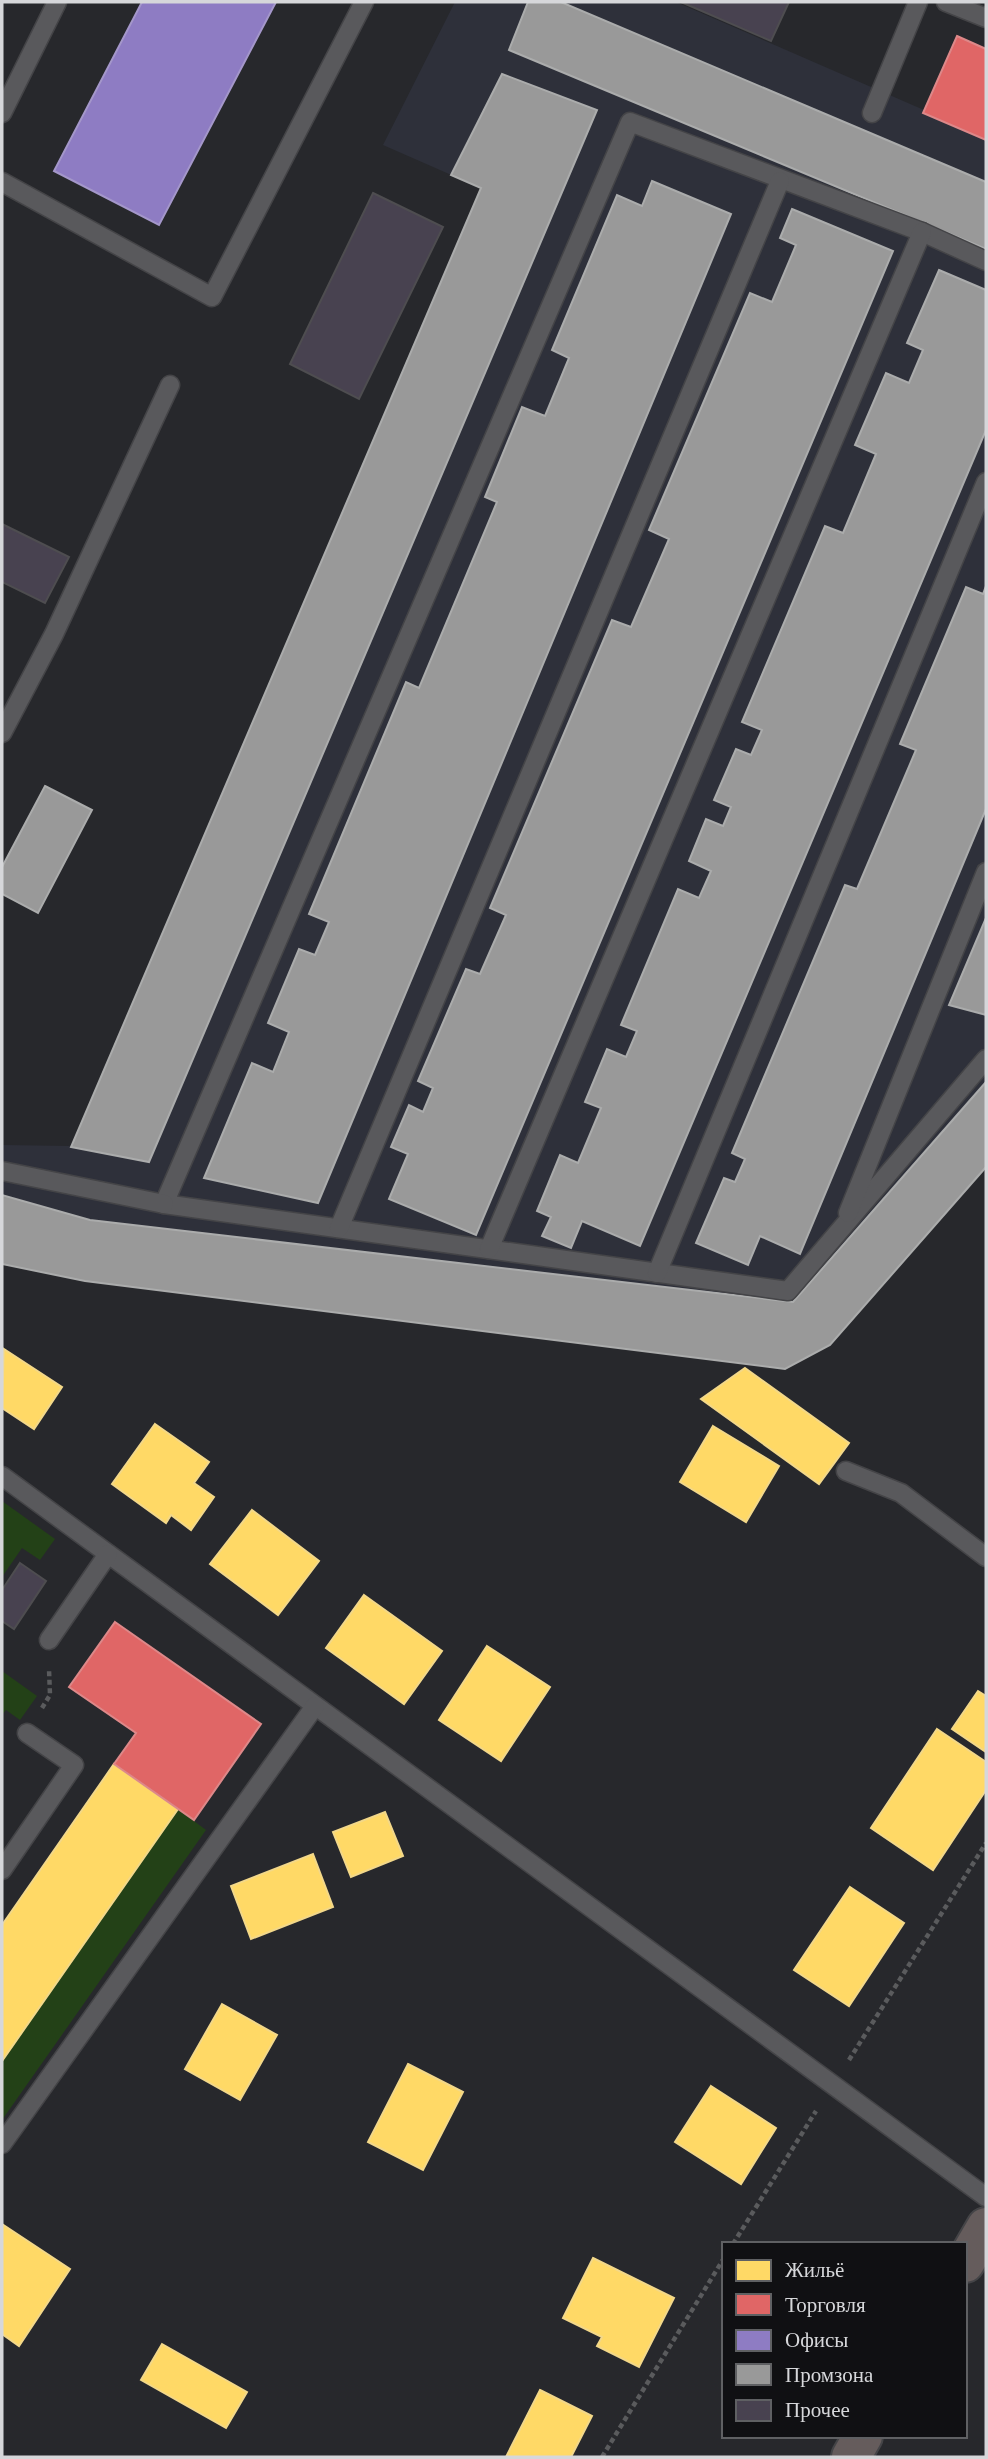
<svg xmlns="http://www.w3.org/2000/svg" width="988" height="2459" font-family="'Times New Roman',serif">
<style>
.built{fill:#2e303a}
.green{fill:#234117}
.homes{fill:#ffd966;stroke:#f3d889;stroke-width:2}
.shops{fill:#e06666;stroke:#dd8889;stroke-width:2}
.offices{fill:#8e7cc3;stroke:#a497ca;stroke-width:2}
.industry{fill:#999;stroke:#abacac;stroke-width:2}
.building{fill:#484250;stroke:#4e4d50;stroke-width:2}
.lines{fill:none;stroke-linecap:round;stroke-linejoin:round}
.lane-casing{stroke:#444447;stroke-width:21}
.primary-casing{stroke:#444447;stroke-width:42}
.path{stroke:#5a5b5d;stroke-width:4.5;stroke-dasharray:5 3.5;stroke-linecap:butt}
.lane{stroke:#59595c;stroke-width:18}
.primary{stroke:#655c5c;stroke-width:38}
</style>
<rect width="100%" height="100%" fill="#27282c"/>
<path class="built" d="M455 2H676L986 137V1167L830 1345 785 1369 85 1281 2 1264V1145L71 1146 481 188 383 145Z"/>
<g class="green">
<path d="M2 1501 55 1539 40 1560 22 1548 2 1577Z"/>
<path d="M2 1671 37 1696 20 1720 6 1710 2 1715Z"/>
<path d="M178 1809 206 1830 2 2120V2061Z"/>
</g>
<g class="homes">
<path d="M4 1349 62 1387 34 1429 2 1408Z"/>
<path d="M745 1368 849 1443 819 1484 701 1399Z"/>
<path d="M155 1424 209 1462 194 1483 214 1497 191 1530 171 1515 166 1523 112 1484Z"/>
<path d="M713 1426 779 1466 746 1522 680 1482Z"/>
<path d="M252 1510 319 1561 278 1615 210 1564Z"/>
<path d="M364 1595 442 1651 404 1704 326 1648Z"/>
<path d="M487 1646 550 1687 501 1761 439 1720Z"/>
<path d="M978 1691 986 1696V1752L952 1729Z"/>
<path d="M937 1729 986 1762V1790L933 1870 871 1828Z"/>
<path d="M114 1764 178 1809 2 2061V1925Z"/>
<path d="M385 1812 403 1856 351 1877 333 1832Z"/>
<path d="M313 1854 333 1907 251 1939 231 1886Z"/>
<path d="M850 1887 904 1923 849 2006 794 1970Z"/>
<path d="M222 2004 277 2035 240 2100 185 2069Z"/>
<path d="M408 2064 463 2092 423 2170 368 2142Z"/>
<path d="M711 2086 776 2128 741 2184 675 2142Z"/>
<path d="M2 2224 70 2269 19 2346 2 2334Z"/>
<path d="M593 2258 674 2298 639 2367 597 2346 602 2337 563 2318Z"/>
<path d="M162 2344 247 2392 226 2428 141 2380Z"/>
<path d="M540 2390 592 2416 571 2457H506Z"/>
</g>
<g class="shops">
<path d="M957 36 986 49V140L923 113Z"/>
<path d="M115 1622 261 1724 194 1820 114 1764 136 1733 69 1687Z"/>
</g>
<path class="offices" d="M142 2H276L159 225 54 171Z"/>
<g class="industry">
<path d="M528 2H561L986 182V249L509 50Z"/>
<path d="M502 74 597 110 149 1162 71 1147 481 188 451 175Z"/>
<path d="M652 181 731 214 318 1203 204 1178 252 1063 273 1072 289 1032 268 1023 299 949 315 955 329 922 309 914 406 682 419 688 497 502 485 497 522 407 545 416 569 358 552 350 617 195 642 206Z"/>
<path d="M792 209 893 251 476 1235 389 1199 408 1154 391 1147 409 1105 423 1112 433 1088 418 1081 466 969 480 974 506 915 490 908 612 620 631 627 669 539 649 530 750 293 772 302 796 245 780 238Z"/>
<path d="M939 270 986 290V430L640 1246 582 1221 571 1248 542 1236 551 1217 537 1211 560 1155 578 1163 601 1108 585 1102 607 1049 626 1057 637 1031 621 1025 678 889 699 898 711 871 689 861 706 819 723 826 731 807 714 800 736 749 751 755 762 730 742 722 825 526 843 533 876 454 855 445 886 373 909 383 923 350 907 343Z"/>
<path d="M986 586V809L800 1254 760 1236 748 1265 696 1243 724 1178 735 1182 745 1159 732 1153 845 885 857 889 916 750 900 744 966 587 983 594Z"/>
<path d="M45 786 92 810 38 913 2 894V867Z"/>
<path d="M986 918V1015L949 1005Z"/>
<path d="M986 1082V1167L830 1345 785 1369 85 1281 2 1264V1195L90 1220 793 1302Z"/>
</g>
<g class="building">
<path d="M681 2H789L771 41Z"/>
<path d="M373 193 443 227 359 399 290 364Z"/>
<path d="M2 524 69 557 45 603 2 582Z"/>
<path d="M20 1563 46 1581 14 1629 2 1621V1590Z"/>
</g>
<g class="lines">
<g class="lane-casing">
<g id="lane">
<path d="M946 2 986 18"/>
<path d="M2 113 57 2"/>
<path d="M872 113 918 2"/>
<path d="M2 182 212 297 364 2"/>
<path d="M986 261 922 232 630 122 164 1204 788 1291 986 1059"/>
<path d="M2 733 54 634 170 385"/>
<path d="M2 1171 164 1204"/>
<path d="M848 1213 986 872"/>
<path d="M339 1228 780 181"/>
<path d="M489 1249 922 232"/>
<path d="M657 1273 986 482"/>
<path d="M846 1471 901 1493 986 1557"/>
<path d="M2 1476 986 2197"/>
<path d="M49 1640 108 1554"/>
<path d="M2 1870 74 1765 27 1733"/>
<path d="M2 2144 315 1706"/>
</g>
</g>
<g class="primary-casing">
<g id="primary">
<path d="M965 2263 986 2227"/>
<path d="M851 2457 863 2436"/>
</g>
</g>
<g class="path">
<path d="M42 1708 50 1695 49 1669"/>
<path d="M849 2060 986 1843"/>
<path d="M733 2244 816 2111"/>
<path d="M602 2457 724 2258"/>
</g>
<use href="#lane" class="lane"/>
<use href="#primary" class="primary"/>
</g>
<rect width="988" height="2459" fill="none" stroke="#d6d7da" stroke-width="7"/>
<rect x="722" y="2242" width="245" height="196" fill="#101013" stroke="#5f6063" stroke-width="2"/>
<rect x="736" y="2260" width="35" height="21" fill="#ffd966" stroke="#5f6063" stroke-width="2"/>
<text x="785" y="2277" font-size="21" fill="#d6d7da">Жильё</text>
<rect x="736" y="2294" width="35" height="21" fill="#e06666" stroke="#5f6063" stroke-width="2"/>
<text x="785" y="2312" font-size="21" fill="#d6d7da">Торговля</text>
<rect x="736" y="2330" width="35" height="21" fill="#8e7cc3" stroke="#5f6063" stroke-width="2"/>
<text x="785" y="2347" font-size="21" fill="#d6d7da">Офисы</text>
<rect x="736" y="2364" width="35" height="21" fill="#999999" stroke="#5f6063" stroke-width="2"/>
<text x="785" y="2382" font-size="21" fill="#d6d7da">Промзона</text>
<rect x="736" y="2400" width="35" height="21" fill="#484250" stroke="#5f6063" stroke-width="2"/>
<text x="785" y="2417" font-size="21" fill="#d6d7da">Прочее</text>
</svg>
